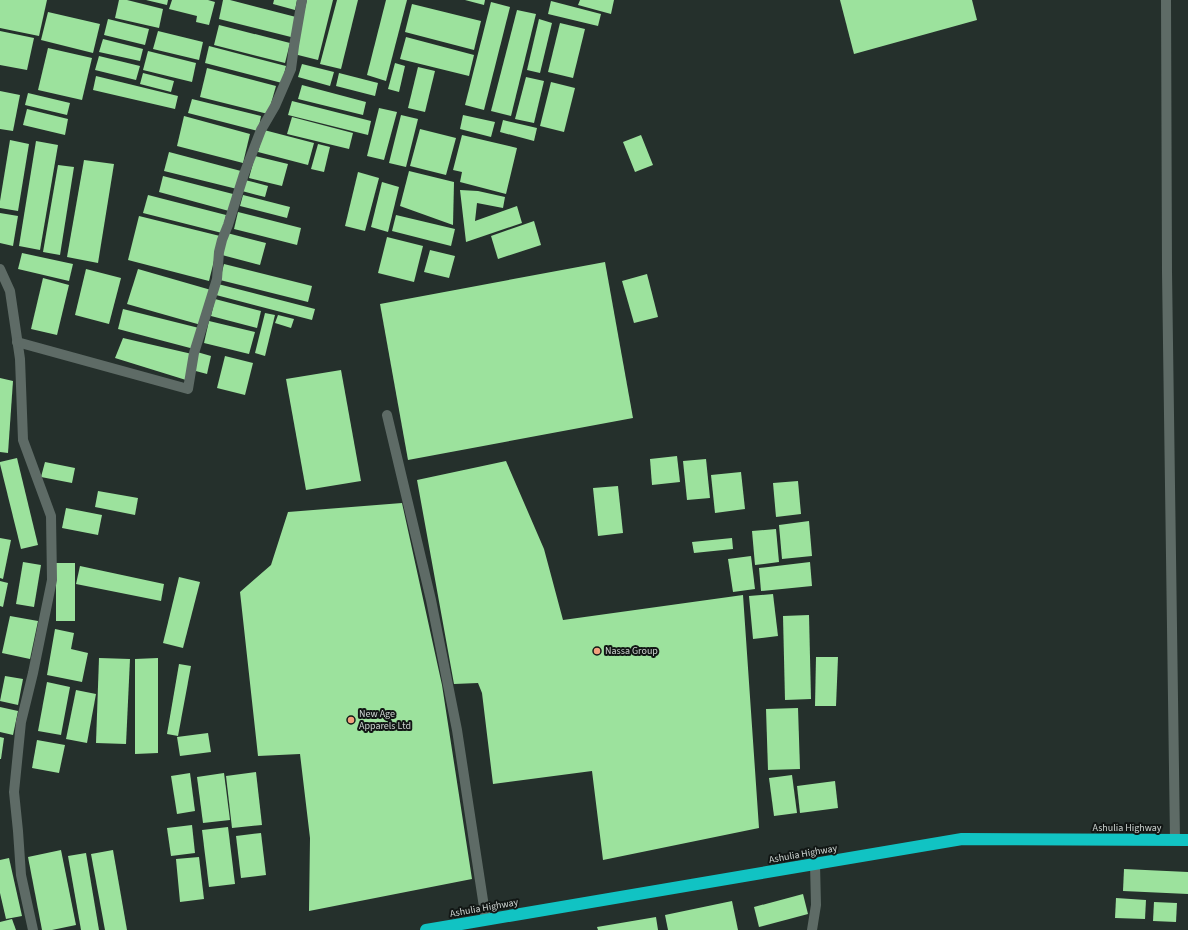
<svg xmlns="http://www.w3.org/2000/svg" width="1188" height="930" font-family="'Source Sans 3',sans-serif">
<style>
.building{fill:#9ce29d}
.lines{fill:none;stroke-linecap:round;stroke-linejoin:round}
.minor{stroke:#5e6b66;stroke-width:10}
.highway{stroke:#11c3c3;stroke-width:12}
.poi-dot{fill:#f1a17d;stroke:#121715;stroke-width:1.5}
.labels{text-anchor:middle;dominant-baseline:central;stroke-width:4;stroke-linejoin:round;paint-order:stroke}
.poi-label{font-size:10px;fill:#cdd4d1;stroke:#121715;text-anchor:start}
.street-label{font-size:10px;fill:#cdd4d1;stroke:#121715}
</style>
<rect width="100%" height="100%" fill="#25302c"/>
<g class="building">
<path d="M0 0H47L39 36 0 28Z"/>
<path d="M119 0H127L163 9 159 28 115 18Z"/>
<path d="M146 0H168L167 5Z"/>
<path d="M172 0H208L215 2 209 25 196 22 197 16 169 9Z"/>
<path d="M223 0H230L296 17 291 37 219 19Z"/>
<path d="M274 0H297L295 10 273 4Z"/>
<path d="M307 0H333L318 60 294 54Z"/>
<path d="M337 0H358L341 69 320 64Z"/>
<path d="M386 0H407L386 81 367 75Z"/>
<path d="M465 0H485L484 5Z"/>
<path d="M580 0H614L611 14 578 5Z"/>
<path d="M840 0H972L977 20 854 54Z"/>
<path d="M551 1 601 14 598 26 548 14Z"/>
<path d="M491 2 510 7 484 110 465 105Z"/>
<path d="M412 4 481 21 474 50 405 32Z"/>
<path d="M517 10 536 14 511 116 491 111Z"/>
<path d="M48 12 100 24 93 53 41 40Z"/>
<path d="M108 19 149 29 145 45 104 35Z"/>
<path d="M539 19 552 23 540 73 527 70Z"/>
<path d="M560 23 585 29 573 78 548 72Z"/>
<path d="M219 25 290 43 285 63 214 45Z"/>
<path d="M0 31 34 38 27 70 0 65Z"/>
<path d="M158 31 203 42 199 60 153 49Z"/>
<path d="M406 37 474 55 469 76 400 59Z"/>
<path d="M103 39 143 49 140 61 99 52Z"/>
<path d="M209 46 286 66 282 83 205 63Z"/>
<path d="M48 48 92 58 82 100 38 90Z"/>
<path d="M148 51 196 63 192 82 143 70Z"/>
<path d="M99 56 140 66 136 80 95 70Z"/>
<path d="M395 63 405 66 399 92 388 89Z"/>
<path d="M302 64 334 72 330 86 298 77Z"/>
<path d="M418 67 435 71 425 112 408 108Z"/>
<path d="M207 68 276 86 268 114 200 97Z"/>
<path d="M143 73 174 81 171 92 140 84Z"/>
<path d="M339 73 378 83 375 96 336 86Z"/>
<path d="M96 76 178 96 175 109 93 90Z"/>
<path d="M526 77 544 81 534 123 515 119Z"/>
<path d="M551 82 575 88 564 132 540 126Z"/>
<path d="M302 85 366 102 363 115 298 99Z"/>
<path d="M0 91 20 95 13 131 0 129Z"/>
<path d="M28 93 70 103 67 115 25 105Z"/>
<path d="M192 99 261 116 258 131 188 113Z"/>
<path d="M292 101 371 121 368 135 288 115Z"/>
<path d="M379 108 397 112 384 160 367 156Z"/>
<path d="M27 109 68 119 65 135 23 125Z"/>
<path d="M401 115 418 119 406 167 389 163Z"/>
<path d="M463 115 495 122 491 137 460 129Z"/>
<path d="M184 116 250 134 243 163 177 146Z"/>
<path d="M292 117 353 133 349 149 287 134Z"/>
<path d="M503 120 537 128 534 141 500 132Z"/>
<path d="M420 129 456 138 446 175 410 166Z"/>
<path d="M264 130 314 143 308 165 258 152Z"/>
<path d="M462 135 517 148 506 194 460 182 462 172 453 170Z"/>
<path d="M641 135 653 165 635 172 623 142Z"/>
<path d="M10 140 29 144 18 211 0 208V201Z"/>
<path d="M36 141 58 145 40 250 19 246Z"/>
<path d="M318 144 330 147 324 172 311 169Z"/>
<path d="M169 152 241 171 237 189 164 171Z"/>
<path d="M255 156 288 164 282 186 249 178Z"/>
<path d="M84 160 114 164 98 263 67 257Z"/>
<path d="M58 165 74 167 60 255 43 252Z"/>
<path d="M409 171 454 182 453 225 400 206Z"/>
<path d="M358 172 379 178 365 231 345 226Z"/>
<path d="M163 176 233 194 229 211 159 192Z"/>
<path d="M245 180 268 186 265 197 242 191Z"/>
<path d="M382 182 399 187 388 232 371 227Z"/>
<path d="M460 190 478 191 505 197 503 208 477 203 475 221 517 206 522 223 466 242Z"/>
<path d="M148 195 226 215 222 233 143 213Z"/>
<path d="M243 195 290 207 287 218 240 206Z"/>
<path d="M238 212 301 228 297 245 234 229Z"/>
<path d="M0 213 18 216 13 246 0 243Z"/>
<path d="M396 215 455 229 451 246 392 231Z"/>
<path d="M139 216 220 236 209 281 128 260Z"/>
<path d="M534 221 541 245 498 259 491 236Z"/>
<path d="M227 233 266 243 260 265 222 255Z"/>
<path d="M387 237 423 246 414 282 378 273Z"/>
<path d="M430 250 455 256 449 278 424 272Z"/>
<path d="M22 253 73 264 69 281 18 269Z"/>
<path d="M605 262 633 418 408 460 380 304Z"/>
<path d="M224 264 312 286 308 302 220 280Z"/>
<path d="M86 269 121 278 109 324 75 315Z"/>
<path d="M138 269 211 290 201 325 127 304Z"/>
<path d="M647 274 658 317 634 323 622 281Z"/>
<path d="M43 278 69 285 57 335 31 329Z"/>
<path d="M218 284 315 309 312 320 216 295Z"/>
<path d="M215 299 261 311 257 328 211 316Z"/>
<path d="M123 309 199 328 194 349 118 329Z"/>
<path d="M265 313 275 315 265 356 255 353Z"/>
<path d="M278 315 294 319 291 328 275 323Z"/>
<path d="M209 321 255 332 249 354 204 343Z"/>
<path d="M123 338 192 354 186 380 115 358Z"/>
<path d="M197 352 211 356 207 374 192 370Z"/>
<path d="M225 356 253 363 245 395 217 388Z"/>
<path d="M341 370 361 481 306 490 286 379Z"/>
<path d="M0 378 13 381 8 453 0 452Z"/>
<path d="M677 456 680 482 652 485 650 459Z"/>
<path d="M17 458 38 545 21 549 0 464V462Z"/>
<path d="M706 459 710 498 687 500 683 461Z"/>
<path d="M506 461 544 549 563 620 743 595 759 828 603 860 592 771 493 784 482 693 478 683 454 684 417 480Z"/>
<path d="M45 462 75 468 72 483 41 477Z"/>
<path d="M741 472 745 509 715 513 711 475Z"/>
<path d="M798 481 801 514 776 517 773 483Z"/>
<path d="M618 486 623 533 598 536 593 488Z"/>
<path d="M98 491 138 498 135 515 95 507Z"/>
<path d="M402 503 442 685 472 879 309 911 310 838 300 754 258 756 240 592 271 565 288 512Z"/>
<path d="M66 508 102 515 98 535 62 528Z"/>
<path d="M809 521 812 556 782 559 779 525Z"/>
<path d="M776 529 779 562 755 565 752 531Z"/>
<path d="M0 538 11 540 3 579 0 578Z"/>
<path d="M732 538 733 549 694 553 692 542Z"/>
<path d="M751 556 755 589 733 592 728 559Z"/>
<path d="M23 562 41 565 34 607 16 604Z"/>
<path d="M810 562 812 586 761 591 759 568Z"/>
<rect x="56" y="563" width="19" height="58"/>
<path d="M80 566 164 584 161 601 76 584Z"/>
<path d="M179 577 200 582 183 648 163 643Z"/>
<path d="M0 581 8 583 3 607 0 606Z"/>
<path d="M773 594 778 636 753 639 749 596Z"/>
<path d="M809 615 811 699 785 700 783 616Z"/>
<path d="M10 616 38 621 30 659 2 653Z"/>
<path d="M55 629 74 633 71 649 88 653 82 682 47 675Z"/>
<path d="M816 657H838L836 706H815Z"/>
<path d="M99 658 130 659 126 744 96 743Z"/>
<path d="M158 658V753L135 754V659Z"/>
<path d="M179 664 191 666 178 736 167 734Z"/>
<path d="M5 676 23 679 18 705 0 701Z"/>
<path d="M47 682 70 687 61 735 38 731Z"/>
<path d="M76 690 96 694 87 743 66 739Z"/>
<path d="M0 707 18 711 13 735 0 732Z"/>
<path d="M798 708 800 769 768 770 766 709Z"/>
<path d="M208 733 211 752 180 756 177 737Z"/>
<path d="M0 737 4 738 1 759H0Z"/>
<path d="M37 740 65 745 59 773 32 768Z"/>
<path d="M256 772 262 825 232 828 226 776Z"/>
<path d="M190 773 195 811 177 814 171 776Z"/>
<path d="M224 773 230 820 203 823 197 777Z"/>
<path d="M792 775 797 813 774 816 769 778Z"/>
<path d="M835 781 838 808 800 813 797 786Z"/>
<path d="M192 825 195 853 171 856 167 828Z"/>
<path d="M228 827 235 884 209 887 202 830Z"/>
<path d="M261 833 266 875 241 878 236 836Z"/>
<path d="M61 850 76 925 52 930H42L28 857Z"/>
<path d="M113 850 127 930H105L91 854Z"/>
<path d="M86 853 99 930H81L68 856Z"/>
<path d="M199 857 204 899 180 902 176 859Z"/>
<path d="M9 858 22 916 6 919 0 893V860Z"/>
<path d="M1124 869 1188 872V894L1123 891Z"/>
<path d="M803 894 808 914 759 927 754 907Z"/>
<path d="M1116 898 1146 900 1145 919 1115 918Z"/>
<path d="M732 901 738 930H668L665 915Z"/>
<path d="M1154 902 1177 903 1176 922 1153 921Z"/>
<path d="M656 917 658 930H598L597 927Z"/>
<path d="M12 919 16 930H0V922Z"/>
</g>
<g class="lines">
<g class="minor">
<path d="M1166 0 1167 272 1175 840"/>
<path d="M0 269 10 291 20 359 23 440 51 516 52 580 33 673 21 722 14 792 18 831 21 875 33 930"/>
<path d="M17 342 188 389 194 353 217 279 219 252 222 240 228 225 244 174 261 130 275 106 291 69 294 46 302 0"/>
<path d="M387 415 431 600 457 730 486 920"/>
<path d="M812 930 816 905 815 864"/>
</g>
<path class="highway" d="M426 930 962 839 1188 840"/>
</g>
<g class="poi-dot">
<circle cx="597" cy="651" r="4"/>
<circle cx="351" cy="720" r="4"/>
</g>
<g class="labels">
<g class="poi-label">
<text x="605" y="651">Nassa Group</text>
<text x="359" y="714">New Age<tspan x="359" dy="12">Apparels Ltd</tspan></text>
</g>
<g class="street-label">
<text x="1127" y="828">Ashulia Highway</text>
<text transform="translate(803 854) rotate(-10)">Ashulia Highway</text>
<text transform="translate(484 908) rotate(-10)">Ashulia Highway</text>
</g>
</g>
</svg>
